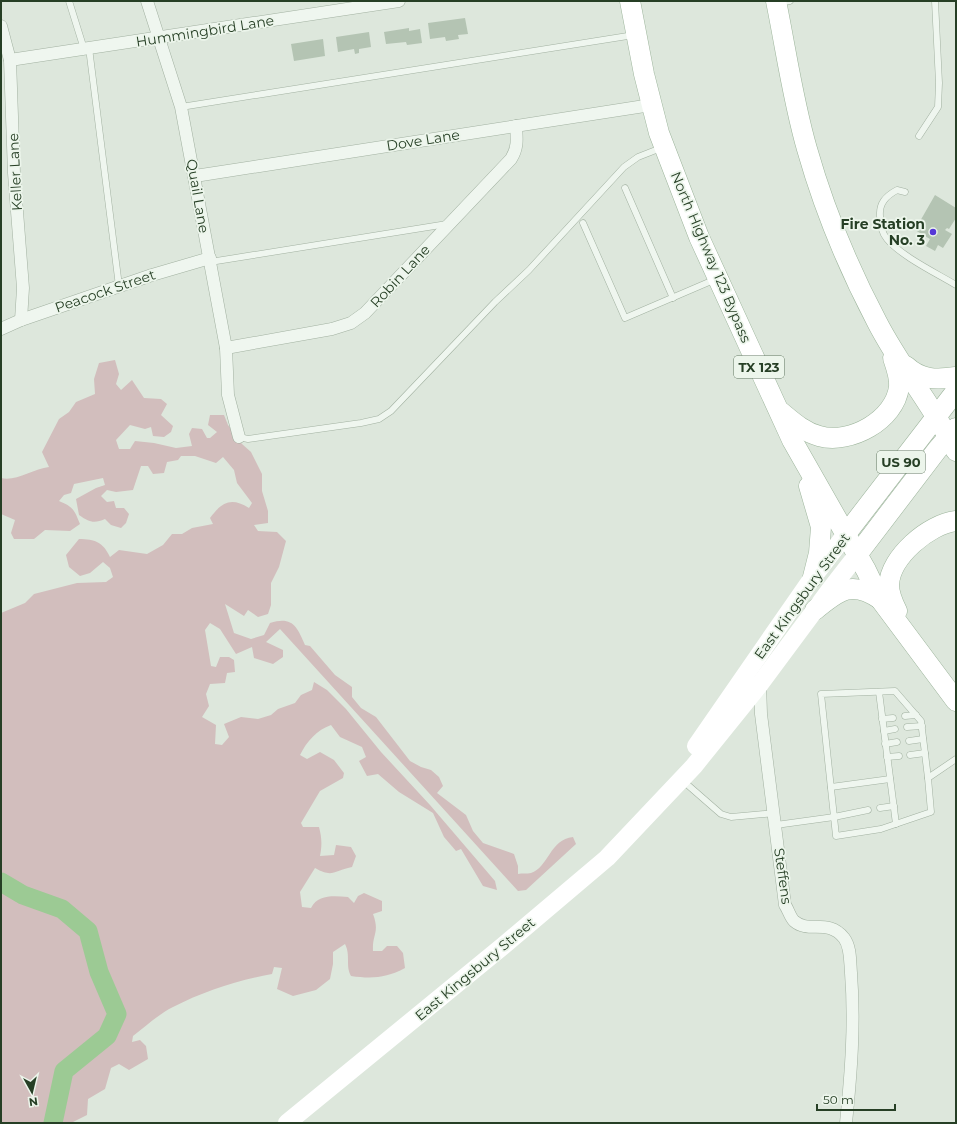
<svg xmlns="http://www.w3.org/2000/svg" width="957" height="1124" font-family="Montserrat,sans-serif">
<style>
.green{fill:#d2bebd}
.lines{fill:none;stroke-linecap:round;stroke-linejoin:round}
.river{stroke:#9cca94;stroke-width:19}
.building{fill:#b4c4b3}
.service-casing{stroke:#a2b1a1;stroke-width:7}
.minor-casing{stroke:#a2b1a1;stroke-width:13}
.primary-casing{stroke:#9cb49b;stroke-width:21}
.service{stroke:#eff6ef;stroke-width:6}
.minor{stroke:#eff6ef;stroke-width:12}
.secondary{stroke:#fff;stroke-width:18}
.primary{stroke:#fff;stroke-width:20}
.poi-dot{fill:#5537d7;stroke:#ecf5eb;stroke-width:1.5}
.labels{text-anchor:middle;dominant-baseline:central;stroke-width:3.5;stroke-linejoin:round;paint-order:stroke}
.shield{fill:#ecf5eb;stroke:#617660;stroke-width:1}
.shield-label{font-size:13px;font-weight:bold;fill:#263f25}
.street-label{font-size:14px;fill:#263f25;stroke:#ecf5eb}
.poi-label{font-size:14px;font-weight:bold;fill:#263f25;stroke:#ecf5eb;text-anchor:end}
</style>
<rect width="100%" height="100%" fill="#dde7dc"/>
<path class="green" d="M115 360 119 374 116 384 121 390 132 380 144 398 161 399 167 404 161 415 173 426 171 432 164 437 153 436 151 427 145 429 130 425 116 440 119 449H130L135 441 154 443 176 448 192 446 189 434 192 428 202 429 207 438H210L217 432 208 425 210 415H224L228 425 242 444 251 452 262 474V491L268 511V523L254 525 258 531 277 532 286 541 279 567 271 583V605L268 614 258 617 248 610 244 616 225 604 234 633 251 639 264 635 270 623C292 616 297 626 305 645L310 646 335 675 352 687V697L361 708 376 717 410 761 421 767 431 770 439 777 443 786 437 793 466 815 473 831 483 843 514 854 518 866V874C522 873 527 874 531 873 548 868 550 839 573 837L576 844 526 890 518 891 280 629 266 642 283 650V657L273 664 254 658 252 647 236 654 220 629 210 623 205 630 211 666 216 667 220 657H229L234 660 235 672 227 673 225 683 210 684 206 694 209 706 202 717 216 725 215 744 222 745 229 737 224 724 241 717 258 719 271 715 278 709 295 703 301 695 312 690 314 682 327 690 346 709 381 752 430 805 495 881 497 890 483 886 461 849 456 851 444 837 433 813 399 792 378 774 367 776 359 761 366 757 362 747 340 737 331 725C317 730 307 741 300 755L307 759 320 752 334 760 344 773 343 778 320 791 301 823 303 827H319C322 838 322 846 320 856L334 855 336 845 351 847 356 856 352 867C333 871 333 878 315 868L300 892 302 907 311 908C318 894 334 896 348 897L354 903 358 896 364 893 382 901V911L373 914C380 933 372 934 373 951H382L387 946H397L403 953 405 968C386 978 372 979 351 976 345 965 351 956 345 944L333 952V964L330 979 316 990 293 996 277 989 282 968 274 967 272 974C238 980 204 991 173 1007 159 1014 146 1026 133 1036L132 1042 140 1040 146 1046 148 1059 129 1070 119 1064 111 1068 105 1089 88 1099 87 1115 71 1123H1V613L25 603 34 594 77 583 106 582 113 577 110 568 103 562 90 573 80 576 69 567 66 555 79 539C95 539 103 542 110 557L119 550 147 554 163 545 172 534H182L192 528 213 524 210 518C222 502 231 497 249 508L252 503 237 483 234 470 223 457 216 463 195 456H181L178 460 167 462 164 473 153 474 148 466H141L133 490 116 492 107 490 101 496 107 502 114 501 116 508H124L129 514 126 523 121 528 111 525 105 519C94 524 89 522 79 515L76 499 96 488 105 485 103 478 74 484 71 493 64 495 59 501C73 507 74 509 80 524L70 531 45 530 34 539H14L11 533 15 520 1 514V478C15 482 33 469 49 467L42 452 59 419 69 412 76 402 95 394 94 379 99 363Z"/>
<g class="lines">
<path class="river" d="M1 882 23 895 62 909 88 931 99 972 117 1014 107 1036 64 1071 53 1123"/>
</g>
<g class="building">
<path d="M465 18 468 34 458 35 459 39 446 41 445 37 430 39 428 23Z"/>
<path d="M409 28V31L420 29 422 43 407 45 406 42 386 44 384 32Z"/>
<path d="M369 32 371 47 359 49V53L355 54 354 49 338 52 336 37Z"/>
<path d="M323 39 325 56 294 61 291 44Z"/>
<path d="M935 195 956 208V218L949 229 947 228 945 230 952 234 943 248 938 245 935 251 926 246 930 239 915 230Z"/>
</g>
<g class="lines">
<g class="service-casing">
<g id="service">
<path d="M69 1 84 49"/>
<path d="M778 3 790 1"/>
<path d="M89 48 119 286"/>
<path d="M181 107 634 35"/>
<path d="M919 136 938 107 939 83 935 1"/>
<path d="M625 188 673 298"/>
<path d="M905 192 897 190C886 196 879 203 880 216 880 224 882 233 887 239 901 256 936 273 956 285"/>
<path d="M583 223 625 318 716 279"/>
<path d="M210 262 447 224"/>
<path d="M239 437 248 439 361 423 379 419 391 411 495 302 529 270 624 167 638 157 661 148"/>
<path d="M879 692 896 824"/>
<path d="M905 716 916 715"/>
<path d="M882 719 893 718"/>
<path d="M907 727 922 726"/>
<path d="M884 731 895 729"/>
<path d="M909 741 923 739"/>
<path d="M885 744 897 742"/>
<path d="M910 755 925 753"/>
<path d="M887 757 899 756"/>
<path d="M682 780 721 814 731 817 775 813"/>
<path d="M831 787 890 779"/>
<path d="M880 808 894 806"/>
<path d="M868 810 834 817 821 694 895 691 921 721 928 778"/>
<path d="M776 825 834 817 836 836 881 829 931 812 928 778 956 759"/>
</g>
</g>
<g class="minor-casing">
<g id="minor">
<path d="M147 1 181 107 226 348 228 395 239 437"/>
<path d="M1 26 10 60 14 173 23 288 21 320"/>
<path d="M10 60 399 1"/>
<path d="M195 176 651 105"/>
<path d="M1 329 21 320 152 275 210 258"/>
<path d="M226 348 332 329 351 323 365 313 511 159C518 148 517 139 516 126"/>
<path d="M760 684 761 714 785 905C788 909 790 917 794 921 809 934 828 918 844 938 851 947 850 962 851 973 855 1024 851 1073 846 1123"/>
</g>
</g>
<g class="primary-casing">
<g id="primary">
<path d="M630 1 644 74 659 133 699 237 792 440 866 570 880 599 956 701"/>
<path d="M776 1C786 50 793 101 807 149 824 209 848 267 877 322 900 367 933 406 956 451"/>
<path d="M906 366C921 380 936 380 956 377"/>
<path d="M781 412C793 422 804 432 819 436 850 445 895 420 899 387 900 377 896 367 893 358"/>
<path d="M809 486 821 527 819 553 813 577"/>
<path d="M846 534 956 391"/>
<path d="M857 555 937 450 956 428"/>
<path d="M815 610C839 590 852 580 880 599"/>
<path d="M897 611C893 603 889 595 889 585 890 557 929 524 956 521"/>
</g>
</g>
<use href="#service" class="service"/>
<use href="#minor" class="minor"/>
<g class="secondary">
<path d="M696 746 813 577 846 534"/>
<path d="M287 1123 503 946 607 858 694 766 760 684 829 591 857 555"/>
</g>
<use href="#primary" class="primary"/>
</g>
<circle class="poi-dot" cx="933" cy="232" r="4"/>
<g class="labels">
<g class="shield">
<rect x="734" y="356" width="50" height="22" rx="3"/>
<rect x="877" y="451" width="48" height="22" rx="3"/>
</g>
<g class="shield-label">
<text x="759" y="367">TX 123</text>
<text x="901" y="462">US 90</text>
</g>
<g class="street-label">
<text transform="translate(205 31) rotate(-9)">Hummingbird Lane</text>
<text transform="translate(423 140) rotate(-9)">Dove Lane</text>
<text transform="translate(15 172) rotate(-93)">Keller Lane</text>
<text transform="translate(198 196) rotate(80)">Quail Lane</text>
<text transform="translate(711 257) rotate(67)">North Highway 123 Bypass</text>
<text transform="translate(400 276) rotate(-47)">Robin Lane</text>
<text transform="translate(105 291) rotate(-19)">Peacock Street</text>
<text transform="translate(802 596) rotate(-54)">East Kingsbury Street</text>
<text transform="translate(783 876) rotate(82)">Steffens</text>
<text transform="translate(475 969) rotate(-40)">East Kingsbury Street</text>
</g>
<g class="poi-label">
<text x="925" y="224">Fire Station<tspan x="925" dy="16">No. 3</tspan></text>
</g>
</g>
<rect width="957" height="1124" fill="none" stroke="#263f25" stroke-width="4"/>
<g transform="translate(32 1092) rotate(172)" stroke="#ecf5eb" stroke-width="3" paint-order="stroke">
<path d="M0-3L7 15L0 10L-7 15Z" fill="#263f25"/>
<text y="-6" font-size="11" font-weight="bold" text-anchor="middle" fill="#263f25">N</text>
</g>
<path d="M817 1104v6h78v-6" fill="none" stroke="#263f25" stroke-width="2"/>
<text x="823" y="1104" font-size="12" fill="#263f25" stroke="#ecf5eb" stroke-width="3" paint-order="stroke">50 m</text>
</svg>
